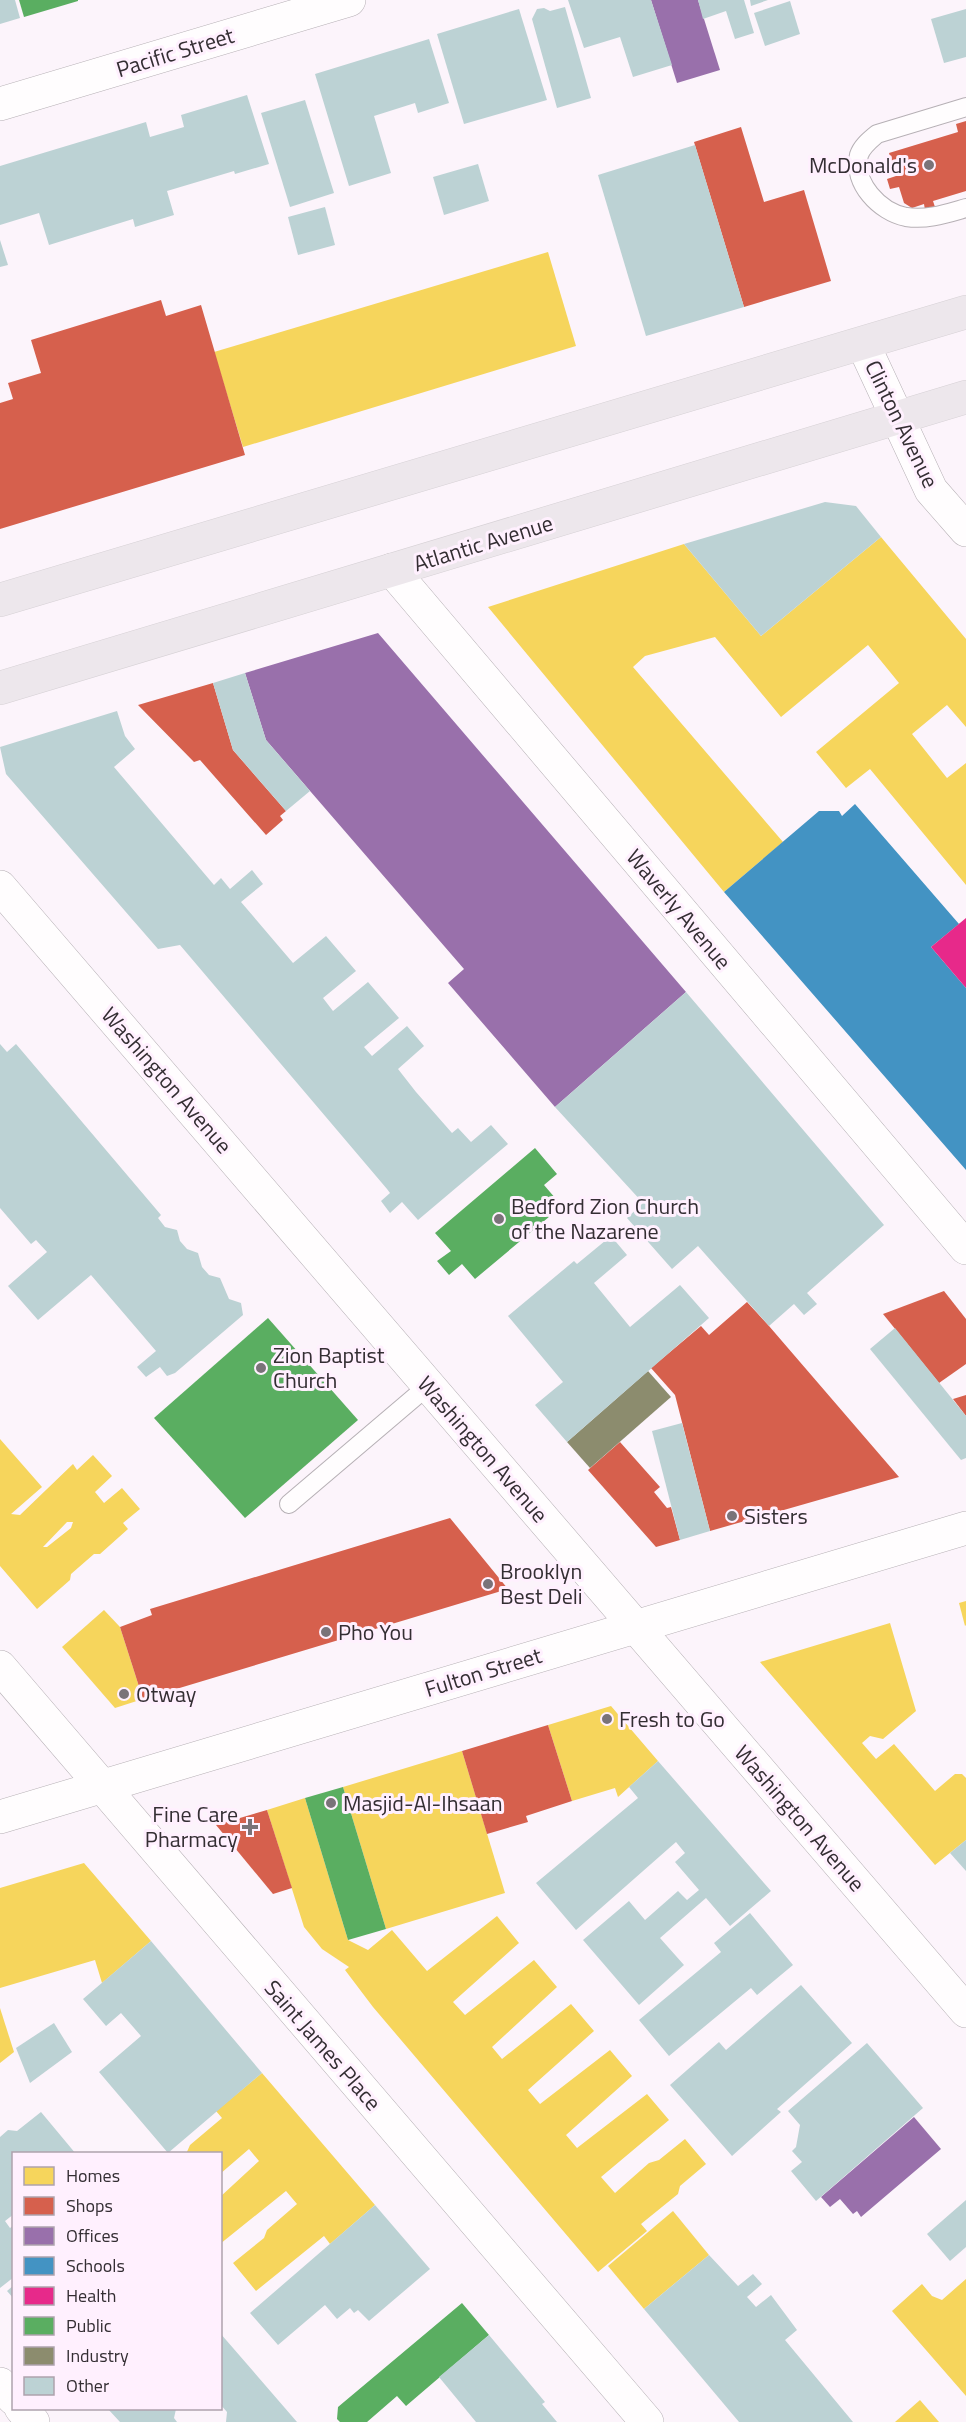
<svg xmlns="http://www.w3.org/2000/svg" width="966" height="2422" font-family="'Titillium Web',sans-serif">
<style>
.homes{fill:#f6d55c;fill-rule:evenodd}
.shops{fill:#d6604d}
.offices{fill:#9970ab}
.schools{fill:#4393c3}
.health{fill:#e7298a}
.public{fill:#5aae61}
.industry{fill:#8c8c6e}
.building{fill:#bcd2d4}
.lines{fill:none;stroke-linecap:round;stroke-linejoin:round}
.service-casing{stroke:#b6b0b5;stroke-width:20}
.minor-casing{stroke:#b6b0b5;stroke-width:34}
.secondary-casing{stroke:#b6b0b5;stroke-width:34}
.primary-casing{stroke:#d6d1d5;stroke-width:34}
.service{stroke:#fffdfe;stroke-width:18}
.minor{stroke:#fffdfe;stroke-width:33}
.secondary{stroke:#fffdfe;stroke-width:33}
.primary{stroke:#ede7ec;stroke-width:33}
.poi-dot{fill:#7a7379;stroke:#fff0fe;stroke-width:2}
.labels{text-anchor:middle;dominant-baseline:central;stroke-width:6;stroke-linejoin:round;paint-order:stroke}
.street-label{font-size:22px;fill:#342e33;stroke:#fff0fe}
.poi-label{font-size:22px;fill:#342e33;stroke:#fff0fe;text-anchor:start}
</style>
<rect width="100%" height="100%" fill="#fcf4fb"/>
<g class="homes">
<path d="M548 252 576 346 243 447 214 352Z"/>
<path d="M881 537 966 639V727L947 705 912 734 947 778 966 763V885L870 769 846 788 816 752 899 683 868 645 781 717 715 637 645 656 633 667 783 842 724 892 488 607 684 544 761 636Z"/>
<path d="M0 1439 42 1487 11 1514 20 1515 73 1464 77 1470 93 1455 112 1476 95 1492 104 1503 122 1488 140 1509 123 1523 128 1529 100 1554H94L71 1574 70 1580 37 1609 0 1566ZM67 1522H73L71 1528 47 1547H43Z"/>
<path d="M966 1601V1625L965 1626 959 1603Z"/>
<path d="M104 1610 120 1627 143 1699 115 1708 62 1647Z"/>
<path d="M890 1623 916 1711 883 1739 870 1736 862 1743 876 1759 894 1744 935 1791 955 1774H962L966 1778V1840L935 1865 760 1662Z"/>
<path d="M611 1706 658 1761 618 1797 615 1788 572 1801 548 1725Z"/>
<path d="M462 1751 505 1893 386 1929 343 1787Z"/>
<path d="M305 1798 348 1940 368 1950 392 1930 427 1971 497 1916 519 1943 453 2002 465 2015 534 1960 557 1987 492 2047 502 2059 571 2004 594 2031 528 2090 540 2104 610 2050 632 2076 566 2135 577 2148 647 2094 669 2120 601 2177 615 2193 649 2163 659 2160 685 2139 706 2164 680 2186 678 2194 641 2224 647 2231 598 2272 373 2007 345 1970 349 1967 322 1949 304 1927 267 1810Z"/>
<path d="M84 1863 151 1941 102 1983 95 1960 0 1988V1888Z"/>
<path d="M0 2008 14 2052 0 2063Z"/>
<path d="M262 2073 375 2205 330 2244 324 2236 256 2291 233 2263 264 2238 267 2230 297 2204 286 2191 220 2244V2197L259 2161 249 2149 220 2174V2154H186L190 2145 222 2118 216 2111Z"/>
<path d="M673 2211 709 2255 644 2309 608 2266Z"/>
<path d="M966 2279V2396L892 2311 922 2284 932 2296 942 2300Z"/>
<path d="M920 2400 939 2422H895Z"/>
</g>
<g class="shops">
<path d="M966 121V191L933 201 935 207 925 210 924 204 912 208 904 203 899 187 890 189 887 179 896 176 889 153 958 132 956 124Z"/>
<path d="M741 127 764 202 804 190 831 281 744 307 694 142Z"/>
<path d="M161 300 166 316 201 305 245 455 0 529V403L13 399 8 383 41 373 31 340Z"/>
<path d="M213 683 233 750 286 811 280 816 283 820 266 835 200 760 194 762 138 705Z"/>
<path d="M944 1291 966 1319V1364L939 1383 883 1314Z"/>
<path d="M747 1302 769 1326 899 1477 710 1531 675 1395 651 1368 701 1326 709 1335Z"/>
<path d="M966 1395V1416L953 1399Z"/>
<path d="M620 1442 660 1487 654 1492 667 1508 671 1507 680 1540 656 1547 588 1470Z"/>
<path d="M450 1518 508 1589 143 1699 120 1627 152 1615 150 1609Z"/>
<path d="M548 1725 572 1801 526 1816 528 1822 487 1834 462 1751Z"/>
<path d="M267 1810 292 1888 273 1894 216 1825Z"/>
</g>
<g class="offices">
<path d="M651 0H698L720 70 677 83Z"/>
<path d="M378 633 686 992 555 1107 448 983 464 969 266 740 245 673Z"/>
<path d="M914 2117 941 2149 861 2217 857 2211 853 2214 840 2199 830 2207 821 2197Z"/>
</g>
<path class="schools" d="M855 804 959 924 931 947 966 988V1170L724 892 819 811H839L842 816Z"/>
<path class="health" d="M966 918V988L931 947Z"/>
<g class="public">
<path d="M19 0H78V1L24 17Z"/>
<path d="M535 1148 557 1174 544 1185 562 1206 475 1279 462 1264 449 1275 437 1261 451 1251 435 1233Z"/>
<path d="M268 1318 358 1420 245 1518 154 1418Z"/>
<path d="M343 1787 386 1929 348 1940 305 1798Z"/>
<path d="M462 2303 489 2335 406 2406 397 2396 367 2422H340L337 2419 338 2407Z"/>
</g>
<path class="industry" d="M648 1371 671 1397 590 1468 567 1442Z"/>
<g class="building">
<path d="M0 0H15L20 18 0 24Z"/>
<path d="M568 0H651L672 65 633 77 620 37 584 48Z"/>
<path d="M698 0H744L754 33 735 39 726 11 703 19Z"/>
<path d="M750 0H768L751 6Z"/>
<path d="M790 1 800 34 765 46 754 13Z"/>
<path d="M565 7 591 98 557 108 532 19 537 9 544 8 550 11Z"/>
<path d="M519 9 547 100 464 124 437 34Z"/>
<path d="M966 9V57L944 63 931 19Z"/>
<path d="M429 39 449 103 418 113 415 103 374 116 391 173 349 186 315 74Z"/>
<path d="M247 95 269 164 235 174 234 171 167 191 174 215 135 227 133 219 49 245 39 213 0 225V166L146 122 150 137 184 127 181 115Z"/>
<path d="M305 100 334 193 290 207 261 113Z"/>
<path d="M695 145 744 307 646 336 598 175Z"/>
<path d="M478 164 489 201 444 215 433 177Z"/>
<path d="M325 207 335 245 298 255 288 217Z"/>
<path d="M0 240 8 265 0 267Z"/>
<path d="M825 502 856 506 881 537 761 636 684 544Z"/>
<path d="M245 673 266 740 310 791 286 811 233 750 213 683Z"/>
<path d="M117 711 125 736 135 749 114 767 214 885 221 878 230 889 252 870 263 884 241 902 293 963 326 936 356 971 323 998 333 1011 368 982 399 1018 364 1047 372 1056 407 1026 424 1046 398 1069 416 1092 452 1133 458 1128 471 1142 491 1125 508 1144 418 1220 402 1202 390 1213 381 1201 390 1193 387 1189 180 945 158 949 6 774 0 747Z"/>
<path d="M686 992 884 1225 807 1293 817 1304 804 1315 794 1304 769 1326 698 1246 672 1269 627 1218 643 1203 555 1107Z"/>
<path d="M0 1044 7 1052 16 1044 161 1215 158 1218 165 1227 177 1230 180 1241 187 1249 198 1253 202 1267 209 1275 220 1278 229 1299 241 1303 243 1315 175 1373 167 1376 160 1367 146 1377 137 1367 156 1351 91 1275 38 1320 8 1286 47 1252 36 1240 31 1244 0 1208Z"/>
<path d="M611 1236 627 1255 594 1283 630 1327 680 1285 709 1318 567 1442 535 1405 563 1382 508 1316 574 1261 577 1264Z"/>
<path d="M895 1328 966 1416V1458L961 1460 870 1349Z"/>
<path d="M682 1423 710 1531 680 1540 652 1431Z"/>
<path d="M658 1761 771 1891 730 1926 706 1898 660 1938 684 1965 639 2005 583 1940 629 1901 645 1920 678 1891 687 1900 699 1890 675 1862 685 1853 676 1842 576 1930 536 1883 638 1798 629 1787Z"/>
<path d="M966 1840V1871L950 1853Z"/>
<path d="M750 1913 793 1965 757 1995 751 1988 669 2056 639 2020 721 1952 714 1943Z"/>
<path d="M151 1941 262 2073 168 2153 99 2072 141 2036 121 2013 106 2026 83 1999Z"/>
<path d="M801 1985 852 2043 777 2109 781 2112 732 2156 670 2085 719 2042 726 2050Z"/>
<path d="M54 2023 72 2052 30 2083 16 2048Z"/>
<path d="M867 2043 923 2108 816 2201 791 2171 802 2162 792 2151 796 2147 800 2125 788 2111Z"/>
<path d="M41 2112 76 2154H14V2214L5 2221 10 2228 14 2225V2277L0 2288V2137L8 2130 17 2131Z"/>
<path d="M966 2200V2247L950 2261 927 2234Z"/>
<path d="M375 2205 430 2269 369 2321 358 2310 354 2313 350 2308 337 2319 325 2305 278 2345 250 2313Z"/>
<path d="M709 2255 738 2286 753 2274 762 2284 747 2297 756 2307 771 2295 797 2330 785 2340 853 2422H739L644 2309Z"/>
<path d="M14 2285V2299L7 2291Z"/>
<path d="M220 2333 253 2371 297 2422H226L227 2412 220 2404Z"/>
<path d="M489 2335 545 2402 542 2404 557 2422H476L439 2377Z"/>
<path d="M108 2409H176L174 2418 177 2422H120Z"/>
</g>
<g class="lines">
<g class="service-casing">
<g id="service">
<path d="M966 107 877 134C870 140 862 146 859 155 852 183 880 212 906 217 928 220 945 214 966 208"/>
<path d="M289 1504 429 1385"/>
</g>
</g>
<g class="minor-casing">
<g id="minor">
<path d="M0 104 349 0"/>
<path d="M863 344 931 490 966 530"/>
<path d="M392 570 966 1248"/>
<path d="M0 1667 647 2422"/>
<path d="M0 2384 14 2399"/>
<path d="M21 2408 33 2422"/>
</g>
</g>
<g class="secondary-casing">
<g id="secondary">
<path d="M0 887 966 2011"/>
<path d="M0 1817 966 1528"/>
</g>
</g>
<g class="primary-casing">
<g id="primary">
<path d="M0 600 966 312"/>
<path d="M0 688 966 397"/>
</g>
</g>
<use href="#service" class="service"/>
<use href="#minor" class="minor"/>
<use href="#secondary" class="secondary"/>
<use href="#primary" class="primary"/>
</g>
<g class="poi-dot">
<circle cx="929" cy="165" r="6"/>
<circle cx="499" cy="1219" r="6"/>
<circle cx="261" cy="1368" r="6"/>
<circle cx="732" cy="1516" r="6"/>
<circle cx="488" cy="1584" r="6"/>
<circle cx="326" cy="1632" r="6"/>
<circle cx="124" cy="1694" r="6"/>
<circle cx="607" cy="1719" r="6"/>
<circle cx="331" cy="1803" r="6"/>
<path d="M247 1818h6v6h6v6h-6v6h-6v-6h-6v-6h6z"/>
</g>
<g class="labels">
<g class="street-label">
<text transform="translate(175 52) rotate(-17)">Pacific Street</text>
<text transform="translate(902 424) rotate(64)">Clinton Avenue</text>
<text transform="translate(483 543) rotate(-17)">Atlantic Avenue</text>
<text transform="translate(679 909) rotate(50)">Waverly Avenue</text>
<text transform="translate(167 1080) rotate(49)">Washington Avenue</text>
<text transform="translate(483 1449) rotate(49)">Washington Avenue</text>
<text transform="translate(483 1672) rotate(-17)">Fulton Street</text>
<text transform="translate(800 1818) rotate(49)">Washington Avenue</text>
<text transform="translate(323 2045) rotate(49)">Saint James Place</text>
</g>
<g class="poi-label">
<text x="917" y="165" text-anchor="end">McDonald's</text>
<text x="511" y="1206">Bedford Zion Church<tspan x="511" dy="25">of the Nazarene</tspan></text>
<text x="273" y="1355">Zion Baptist<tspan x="273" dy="25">Church</tspan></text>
<text x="744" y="1516">Sisters</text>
<text x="500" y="1571">Brooklyn<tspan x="500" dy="25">Best Deli</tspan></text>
<text x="338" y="1632">Pho You</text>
<text x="136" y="1694">Otway</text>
<text x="619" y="1719">Fresh to Go</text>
<text x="343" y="1803">Masjid-Al-Ihsaan</text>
<text x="238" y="1814" text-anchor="end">Fine Care<tspan x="238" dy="25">Pharmacy</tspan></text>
</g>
</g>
<rect x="12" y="2152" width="210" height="258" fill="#fff0fe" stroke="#aea2ad" stroke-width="1.5"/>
<rect x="24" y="2167" width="30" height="18" fill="#f6d55c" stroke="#aea2ad" stroke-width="1.5"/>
<text x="66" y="2182" font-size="18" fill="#342e33">Homes</text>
<rect x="24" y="2197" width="30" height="18" fill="#d6604d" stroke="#aea2ad" stroke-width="1.5"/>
<text x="66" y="2212" font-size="18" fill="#342e33">Shops</text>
<rect x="24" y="2227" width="30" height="18" fill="#9970ab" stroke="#aea2ad" stroke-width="1.5"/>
<text x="66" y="2242" font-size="18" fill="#342e33">Offices</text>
<rect x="24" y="2257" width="30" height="18" fill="#4393c3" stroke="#aea2ad" stroke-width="1.5"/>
<text x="66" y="2272" font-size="18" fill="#342e33">Schools</text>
<rect x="24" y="2287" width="30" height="18" fill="#e7298a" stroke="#aea2ad" stroke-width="1.5"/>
<text x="66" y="2302" font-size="18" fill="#342e33">Health</text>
<rect x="24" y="2317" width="30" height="18" fill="#5aae61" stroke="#aea2ad" stroke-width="1.5"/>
<text x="66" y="2332" font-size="18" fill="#342e33">Public</text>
<rect x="24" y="2347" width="30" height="18" fill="#8c8c6e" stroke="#aea2ad" stroke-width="1.5"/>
<text x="66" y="2362" font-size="18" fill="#342e33">Industry</text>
<rect x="24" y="2377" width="30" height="18" fill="#bcd2d4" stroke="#aea2ad" stroke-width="1.5"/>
<text x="66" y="2392" font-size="18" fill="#342e33">Other</text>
</svg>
